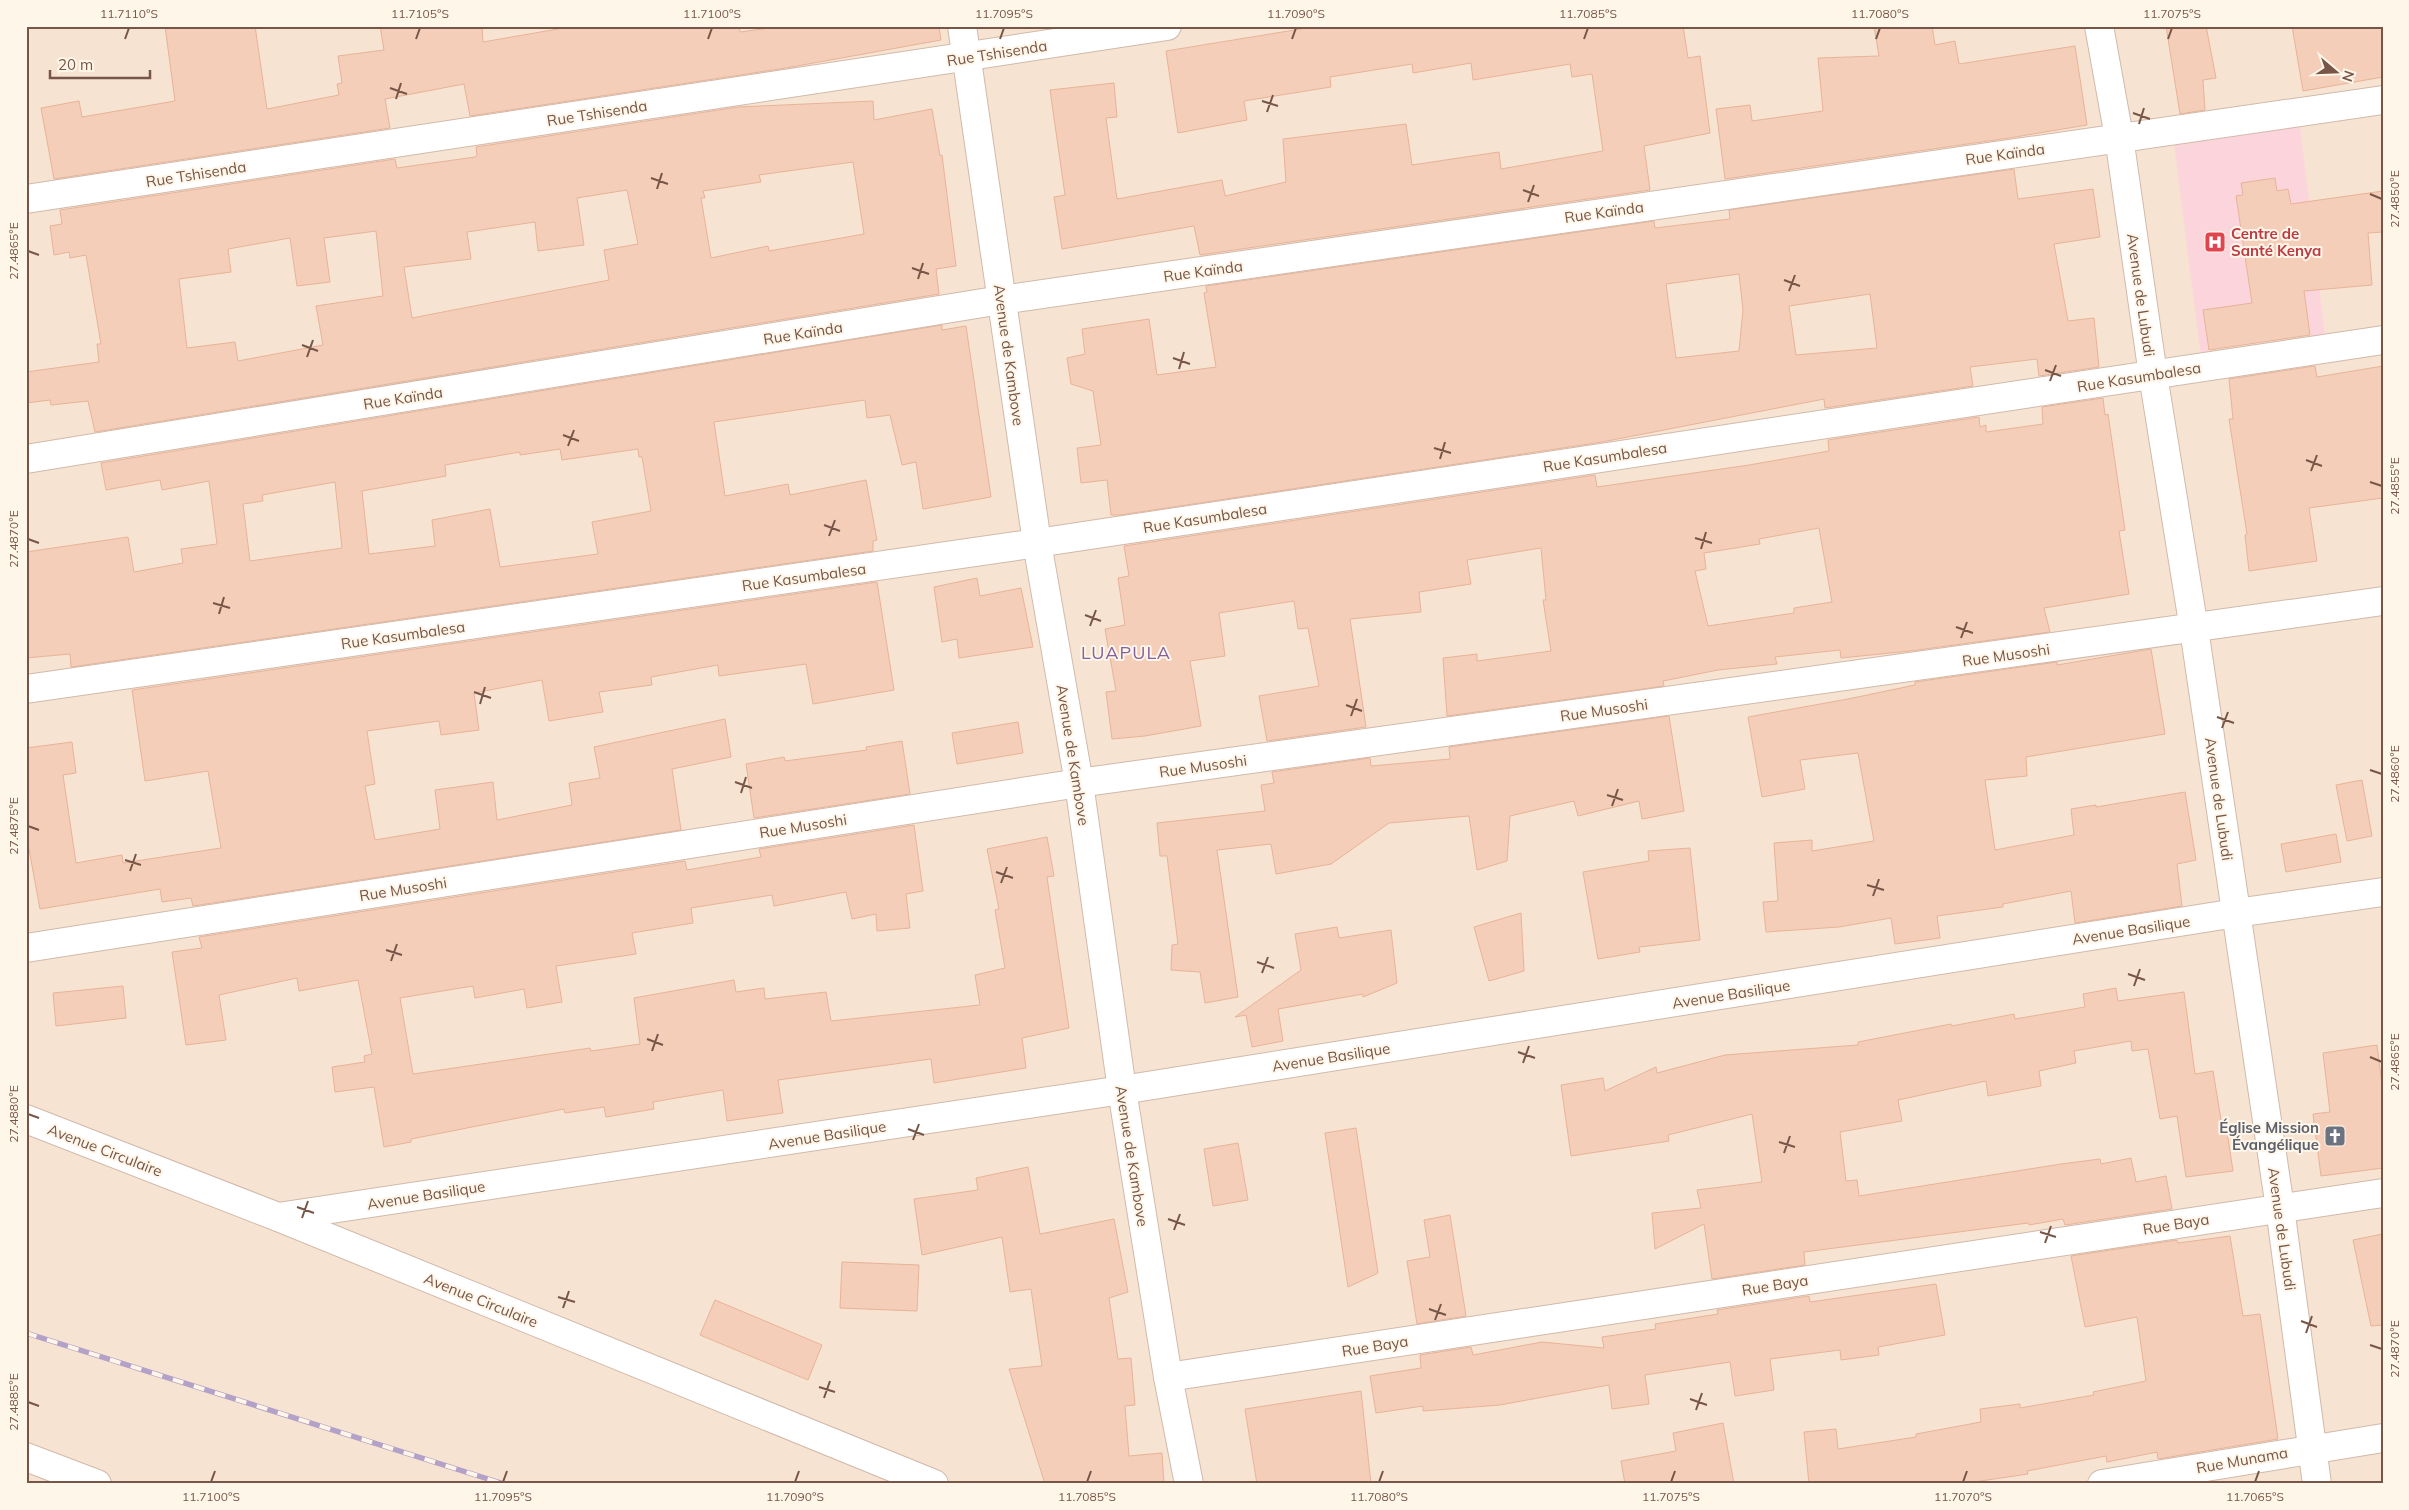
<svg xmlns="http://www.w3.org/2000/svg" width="2409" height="1510" font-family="Mulish,sans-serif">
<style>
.residential{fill:#f6e3d1}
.medical{fill:#fcd5dc;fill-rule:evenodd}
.building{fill:#f4ceb9;stroke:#e8b398;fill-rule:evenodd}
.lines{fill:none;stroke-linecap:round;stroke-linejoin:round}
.minor-casing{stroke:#d1baab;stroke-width:30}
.minor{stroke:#fff;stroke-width:28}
.rail-casing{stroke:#b4a1c8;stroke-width:5.5}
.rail{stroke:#fff6ea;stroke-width:4;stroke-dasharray:11;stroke-linecap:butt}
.ticks{fill:none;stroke:#775647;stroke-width:2}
.labels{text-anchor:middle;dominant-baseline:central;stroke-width:4;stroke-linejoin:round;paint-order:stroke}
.street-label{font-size:15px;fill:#775647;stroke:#fff6ea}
.health-label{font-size:15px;font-weight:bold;fill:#be3a42;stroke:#fff6ea;text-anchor:start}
.worship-label{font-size:15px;font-weight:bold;fill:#5b616d;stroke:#fff6ea;text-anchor:end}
.quarter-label{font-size:18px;letter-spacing:1px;fill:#85629b;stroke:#fff6ea}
.neatline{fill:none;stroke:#775647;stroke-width:2}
.ticks-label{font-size:12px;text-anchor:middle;fill:#775647}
</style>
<rect width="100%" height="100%" fill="#fdf2e3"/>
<rect class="residential" x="26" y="26" width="2357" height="1458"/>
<path class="medical" d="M2300 126 2325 337 2201 357 2174 144ZM2275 178 2277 191 2289 189 2311 338 2209 353 2203 310 2260 302 2250 289 2236 197 2243 195 2241 184Z"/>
<g class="building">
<path d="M165 26H255L267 109 339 95 337 84 342 83 338 56 384 50 380 26H482L483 42 575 26H739L740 32 785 26H939L941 40 786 68 470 116 464 84 385 99 390 128 54 179 41 108 79 101 82 117 175 101Z"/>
<path d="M1319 26H1683L1688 58 1700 56 1710 133 1644 146 1650 190 1200 255 1194 226 1062 249 1054 197 1065 195 1050 90 1114 83 1117 117 1106 118 1117 199 1222 180 1225 196 1286 182 1283 139 1406 124 1412 165 1499 152 1501 169 1603 151 1592 74 1572 77 1570 64 1473 80 1471 63 1413 73 1412 64 1330 77 1331 87 1244 101 1247 120 1178 133 1166 51Z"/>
<path d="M1874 26H1932L1935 45 1955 41 1959 64 2075 46 2087 125 2009 138 1725 179 1716 109 1750 105 1752 121 1823 111 1818 58 1879 56Z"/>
<path d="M2166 26H2206L2216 78 2203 80 2205 110 2180 114Z"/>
<path d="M2292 26H2383V77L2303 91Z"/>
<path d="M873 101 874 120 932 109 940 156 942 155 956 266 936 269 939 294 95 432 88 401 51 405 50 400 26 403V372L99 362 97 344H101L86 255 70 258 69 252 54 255 50 226 62 224 60 210 395 159 397 168 475 157 477 155 476 147 738 107ZM853 162 864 234 769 251 768 246 711 258 701 198H705L703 191 761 182 759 175ZM627 190 638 244 604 250 609 280 412 318 404 267 471 259 467 232 535 222 538 251 584 245 577 198ZM376 231 383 296 316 306 323 345 238 361 235 342 187 348 179 279 231 272 228 249 290 238 297 286 330 282 324 238Z"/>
<path d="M2014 169 2018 199 2093 189 2100 237 2054 244 2068 321 2094 318 2099 367 2039 376 2037 359 1970 367 1973 386 1825 408 1824 399 1602 442 1120 515H1111L1107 480 1081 483 1077 448 1101 445 1093 391 1071 384 1067 358 1085 354 1082 329 1149 319 1157 375 1216 367 1204 293 1207 292 1206 286 1654 221 1655 228 1730 219 1729 210ZM1739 274 1743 310 1739 351 1676 358 1666 284ZM1870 294 1877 348 1796 355 1789 306Z"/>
<path d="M2275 178 2277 191 2288 189 2291 204 2383 191V232L2368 233 2372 285 2304 291 2310 335 2209 350 2203 310 2252 303 2236 196 2243 195 2241 183Z"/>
<path d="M942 325V330L966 326 991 497 923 509 916 462 902 465 890 415 867 418 865 400 714 422 725 496 788 484 790 495 866 480 877 540 873 541V551L71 667 70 654 26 658V552L128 537 134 572 183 563 181 549 217 544 209 481 162 490 160 480 106 490 101 463ZM560 449 562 460 638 449 639 457H642L651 511 592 522 598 554 500 567 490 509 432 520 435 546 369 554 362 491 446 476 445 465 520 452V455ZM335 482 342 548 250 561 243 504 263 501 262 495Z"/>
<path d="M2315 366 2317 377 2383 366V498L2309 508 2317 561 2249 571 2245 535 2247 534 2229 419H2233L2229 379Z"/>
<path d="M2103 398 2105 415 2108 414 2125 530 2119 531 2129 594 2044 608 2050 632 1910 651 1841 658 1840 650 1775 657 1777 664 1718 670 1663 681 1664 686 1447 716 1443 658 1477 654V661L1551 651 1543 600H1546L1541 548 1467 560 1471 584 1419 592 1421 612 1350 619 1366 727 1267 741 1259 696 1319 686 1308 628 1298 629 1294 601 1219 613 1225 656 1190 661 1201 726 1145 736 1112 739 1106 692 1116 691 1105 629 1125 625 1118 578 1129 576 1124 546 1595 475 1597 487 1749 465 1829 451 1828 440 1979 417 1980 427 1986 425V432L2043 424 2042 407ZM1819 528 1832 602 1794 608V613L1708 626 1695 571 1706 569 1704 553 1760 544 1759 539Z"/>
<path d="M977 578 980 596 1021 588 1033 647 959 658 957 639 942 642 934 587Z"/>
<path d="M877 582 894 690 813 704 806 664 719 676 718 665 651 677 652 685 599 692 603 712 549 721 542 680 474 693 479 730 441 735 439 721 367 731 375 784 365 786 375 840 440 829 435 790 493 782 497 820 572 805 569 783 600 778 594 747 725 719 731 757 672 769 681 830 193 906 191 898 162 902 160 889 40 909 26 833V748L72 742 76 773 63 775 76 863 122 855 123 863 221 848 208 771 145 781 132 690Z"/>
<path d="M2151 649 2165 734 2026 757 2027 776 1985 780 1995 850 2074 835 2071 809 2096 805V807L2185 792 2196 860 2177 864 2182 906 2075 923 2071 891 2003 904V907L1937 916 1940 938 1895 944 1891 918 1839 927 1766 932 1763 902 1778 901 1774 843 1812 840V851L1874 841 1858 753 1800 760 1805 789 1762 797 1748 717 1848 699 1915 685V682L2057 662V665Z"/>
<path d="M1669 716 1684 811 1642 819 1639 801 1578 816 1574 801 1510 816 1507 861 1477 870 1469 816 1389 823 1331 864 1276 874 1271 844 1217 850 1238 997 1205 1003 1200 972 1171 970 1172 945 1178 944 1167 856H1160L1157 823 1265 811 1261 785 1274 783 1272 772 1370 758 1371 766 1450 759 1449 747Z"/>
<path d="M1018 722 1023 753 957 764 952 733Z"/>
<path d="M902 741 910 794 754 818 746 764 784 757 785 761 867 750 866 747Z"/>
<path d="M2362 780 2372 836 2347 841 2336 785Z"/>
<path d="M914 825 923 891 906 894 910 928 877 931 876 914 852 919 846 892 774 906 772 895 691 908 693 923 632 933 636 954 556 966 562 1002 527 1008 524 989 475 998 473 986 400 998 413 1074 590 1048 591 1051 640 1044 634 998 734 980 736 992 764 988 765 999 826 992 831 1021 980 1005 975 975 1005 968 995 910 999 909 987 849 1047 837 1054 876 1047 877 1069 1028 1022 1038 1026 1068 934 1083 931 1059 778 1080 783 1113 727 1121 723 1090 653 1102 654 1109 606 1117 604 1107 565 1113 564 1109 411 1139V1142L384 1147 374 1087 335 1092 332 1067 365 1062 364 1056 372 1054 358 980 299 991 297 978 219 995 226 1040 186 1045 172 952 202 948 199 937 685 861 687 870 761 857 759 849Z"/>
<path d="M2336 834 2341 862 2286 872 2281 844Z"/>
<path d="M1690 848 1700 940 1639 947 1640 952 1598 959 1583 872 1649 861 1648 851Z"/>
<path d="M1521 913 1524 971 1489 981 1474 927Z"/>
<path d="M1337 927 1339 938 1391 930 1397 983 1363 997V994L1278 1009 1283 1041 1252 1047 1246 1015 1235 1017 1301 970 1295 934Z"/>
<path d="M123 986 126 1018 56 1026 53 993Z"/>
<path d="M2116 988 2118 1001 2184 992 2195 1074 2213 1071 2223 1132H2227L2233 1171 2186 1177 2177 1116 2160 1119 2148 1049 2132 1051 2131 1041 2074 1051 2076 1063 2039 1071 2041 1086 1988 1096 1986 1081 1898 1100 1902 1121 1840 1132 1846 1181 1857 1180 1859 1196 2061 1164 2100 1159 2101 1164 2131 1158 2136 1182 2166 1176 2172 1209 2065 1225 2063 1219 2029 1225 2028 1223 1804 1252 1805 1265 1712 1279 1704 1224 1655 1249 1652 1213 1701 1208 1697 1190 1762 1182 1752 1114 1668 1135 1669 1141 1571 1156 1561 1085 1603 1078 1605 1091 1656 1067 1657 1073 1725 1055 1858 1045V1042L1951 1024 1952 1026 2014 1014 2015 1019 2085 1007 2083 994Z"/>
<path d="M2377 1045 2383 1092V1168L2321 1176 2313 1114 2330 1112 2323 1053Z"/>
<path d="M1356 1128 1378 1273 1348 1287 1325 1133Z"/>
<path d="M1238 1143 1248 1200 1213 1206 1204 1149Z"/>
<path d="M1028 1167 1040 1234 1114 1219 1128 1292 1109 1298 1118 1359 1131 1358 1135 1405 1125 1406 1129 1456 1162 1453 1164 1484H1045L1009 1369 1042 1366 1031 1289 1010 1292 1002 1237 922 1255 914 1199 978 1190 976 1178Z"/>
<path d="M1450 1215 1466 1316 1417 1324 1407 1261 1430 1257 1424 1220Z"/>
<path d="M2383 1234V1325L2371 1326 2353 1240Z"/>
<path d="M2230 1236 2243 1316 2260 1314 2278 1439 2158 1459 2157 1452 2107 1462 2106 1456 2027 1471 2028 1474 1960 1484H1809L1804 1432 1836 1429 1838 1449 1916 1437V1434L1981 1422 1980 1409 2020 1404V1408L2094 1395 2093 1392 2146 1381 2137 1317 2085 1327 2071 1256 2177 1240 2178 1243Z"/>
<path d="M842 1262 919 1265 917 1311 840 1308Z"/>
<path d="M1936 1284 1945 1335 1878 1347 1879 1355 1841 1360 1840 1350 1770 1359 1774 1390 1735 1396 1730 1362 1645 1375 1649 1404 1612 1409 1609 1385 1500 1405 1423 1411V1406L1376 1413 1370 1376 1421 1368 1420 1355 1471 1347 1473 1355 1542 1342 1604 1348 1602 1337 1656 1329 1655 1324 1718 1314 1717 1310 1809 1296 1810 1302Z"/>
<path d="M715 1300 822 1345 808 1380 700 1335Z"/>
<path d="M1361 1391 1371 1484H1257L1245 1409Z"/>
<path d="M1723 1423 1734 1484H1625L1621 1461 1676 1451 1673 1433Z"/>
</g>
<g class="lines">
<g class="minor-casing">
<g id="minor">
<path d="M962 26 1037 543 1079 783 1122 1090 1168 1377 1189 1484"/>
<path d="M2099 26 2119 137 2153 375 2194 629 2280 1208 2317 1484"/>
<path d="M26 199 1167 26"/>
<path d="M26 459 1001 300 2383 100"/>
<path d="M26 689 1037 543 2383 340"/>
<path d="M26 948 1079 783 2383 601"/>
<path d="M26 1119 278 1217 934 1484"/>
<path d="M278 1217 1122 1090 2236 913 2383 892"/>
<path d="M1168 1377 2383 1193"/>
<path d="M26 1457 97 1484"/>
<path d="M2102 1484 2383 1438"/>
</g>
</g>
<use href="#minor" class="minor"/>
<g class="rail-casing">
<path id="rail" d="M26 1333 504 1484"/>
</g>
<use href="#rail" class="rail"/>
</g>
<path class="ticks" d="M125 39 129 28M416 39 420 28M708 39 712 28M1000 39 1004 28M1292 39 1296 28M1584 39 1588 28M1876 39 1880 28M2168 39 2172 28M390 88 407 94M396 99 401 83M1262 101 1278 106M1267 112 1273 95M2133 113 2150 119M2139 124 2144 108M651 178 668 184M657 189 662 173M1523 190 1539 196M2370 194 2382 199M1528 202 1534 185M28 251 39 255M912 268 929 274M918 279 923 263M1784 280 1800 286M1789 291 1795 275M302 345 318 351M307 357 313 340M1173 358 1190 364M1179 369 1184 352M2045 370 2061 376M2050 381 2056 365M563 435 579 441M568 446 574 430M1434 448 1451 453M1440 459 1445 442M2306 460 2322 466M2311 471 2317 455M2370 482 2382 486M824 525 840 531M829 536 835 520M1695 538 1712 543M28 539 39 543M1701 549 1706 532M213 603 230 608M219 614 224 597M1085 615 1101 621M1090 626 1096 610M1956 627 1973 633M1961 638 1967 622M474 692 491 698M480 704 485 687M1346 705 1362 711M1351 716 1357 699M2217 717 2234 723M2222 728 2228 712M2370 770 2382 774M735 782 752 788M741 793 746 777M1607 795 1623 800M1612 806 1618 789M28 826 39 830M125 860 141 865M130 871 136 854M996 872 1013 878M1001 883 1007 867M1867 885 1884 890M1873 896 1879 879M386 950 402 955M391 961 397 944M1257 962 1274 968M1262 973 1268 957M2128 974 2145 980M2134 986 2140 969M647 1039 663 1045M652 1051 658 1034M1518 1052 1535 1058M2370 1057 2382 1062M1523 1063 1529 1046M28 1114 39 1118M908 1129 924 1135M913 1140 919 1124M1779 1142 1795 1147M1784 1153 1790 1136M297 1207 314 1213M302 1218 308 1201M1168 1219 1185 1225M1174 1230 1180 1214M2040 1232 2056 1237M2045 1243 2051 1226M558 1297 575 1302M563 1308 569 1291M1429 1309 1446 1315M1435 1320 1441 1304M2301 1321 2317 1327M2306 1333 2312 1316M2370 1345 2382 1349M819 1387 835 1392M824 1398 830 1381M1690 1399 1707 1405M28 1402 39 1406M1696 1410 1702 1393M211 1482 215 1471M503 1482 507 1471M795 1482 799 1471M1087 1482 1091 1471M1379 1482 1383 1471M1671 1482 1675 1471M1963 1482 1967 1471M2255 1482 2259 1471"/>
<defs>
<g id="hospital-square" transform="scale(1.125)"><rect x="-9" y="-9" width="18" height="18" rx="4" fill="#e0444e" stroke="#fff6ea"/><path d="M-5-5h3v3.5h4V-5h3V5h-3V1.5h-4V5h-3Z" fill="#fff"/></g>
<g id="church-square" transform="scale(1.125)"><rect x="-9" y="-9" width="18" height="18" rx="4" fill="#6b7280" stroke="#fff6ea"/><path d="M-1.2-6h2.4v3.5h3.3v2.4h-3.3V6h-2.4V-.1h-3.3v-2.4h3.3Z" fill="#fff"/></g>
</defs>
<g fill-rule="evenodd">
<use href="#hospital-square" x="2215" y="242"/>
<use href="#church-square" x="2335" y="1136"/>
</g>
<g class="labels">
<g class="street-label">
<text transform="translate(997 53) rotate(-9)">Rue Tshisenda</text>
<text transform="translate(597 113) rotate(-9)">Rue Tshisenda</text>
<text transform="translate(2005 154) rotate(-8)">Rue Kaïnda</text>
<text transform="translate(196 174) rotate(-9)">Rue Tshisenda</text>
<text transform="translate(1604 212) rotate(-8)">Rue Kaïnda</text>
<text transform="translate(1203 271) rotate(-8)">Rue Kaïnda</text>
<text transform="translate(2141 295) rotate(82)">Avenue de Lubudi</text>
<text transform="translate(803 333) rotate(-9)">Rue Kaïnda</text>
<text transform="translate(1009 355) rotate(82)">Avenue de Kambove</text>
<text transform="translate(2139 377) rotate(-9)">Rue Kasumbalesa</text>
<text transform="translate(403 398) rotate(-9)">Rue Kaïnda</text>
<text transform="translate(1605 457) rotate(-9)">Rue Kasumbalesa</text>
<text transform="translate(1205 518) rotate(-9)">Rue Kasumbalesa</text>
<text transform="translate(804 577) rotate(-8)">Rue Kasumbalesa</text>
<text transform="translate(403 635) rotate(-8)">Rue Kasumbalesa</text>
<text transform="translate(2006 655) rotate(-8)">Rue Musoshi</text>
<text transform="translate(1604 710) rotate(-8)">Rue Musoshi</text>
<text transform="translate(1073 755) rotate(81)">Avenue de Kambove</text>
<text transform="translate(1203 766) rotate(-8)">Rue Musoshi</text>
<text transform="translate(2219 799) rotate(82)">Avenue de Lubudi</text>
<text transform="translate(803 826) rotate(-9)">Rue Musoshi</text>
<text transform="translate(403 889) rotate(-9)">Rue Musoshi</text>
<text transform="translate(2131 930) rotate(-9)">Avenue Basilique</text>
<text transform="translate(1731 994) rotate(-9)">Avenue Basilique</text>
<text transform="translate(1331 1057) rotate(-9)">Avenue Basilique</text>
<text transform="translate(827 1135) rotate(-9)">Avenue Basilique</text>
<text transform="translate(105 1150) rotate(21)">Avenue Circulaire</text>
<text transform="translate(1132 1156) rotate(81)">Avenue de Kambove</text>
<text transform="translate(426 1195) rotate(-9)">Avenue Basilique</text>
<text transform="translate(2176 1224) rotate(-9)">Rue Baya</text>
<text transform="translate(2282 1229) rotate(82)">Avenue de Lubudi</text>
<text transform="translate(1775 1285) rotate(-9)">Rue Baya</text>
<text transform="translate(481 1300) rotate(22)">Avenue Circulaire</text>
<text transform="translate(1375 1346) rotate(-9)">Rue Baya</text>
<text transform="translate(2242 1460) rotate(-10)">Rue Munama</text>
</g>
<g class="health-label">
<text x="2231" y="233">Centre de<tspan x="2231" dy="17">Santé Kenya</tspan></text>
</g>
<g class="worship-label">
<text x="2319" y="1127">Église Mission<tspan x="2319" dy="17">Évangélique</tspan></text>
</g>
<g class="quarter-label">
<text x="1126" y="652">LUAPULA</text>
</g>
</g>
<rect width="2409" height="1510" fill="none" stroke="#fff6ea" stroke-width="55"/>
<g transform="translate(2336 72) rotate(109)" stroke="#fff6ea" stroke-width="4" paint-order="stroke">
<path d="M0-4L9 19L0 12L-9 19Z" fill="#775647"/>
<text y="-8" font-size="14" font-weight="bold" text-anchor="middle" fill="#775647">N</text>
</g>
<path d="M50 70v8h100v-8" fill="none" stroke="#775647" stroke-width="2.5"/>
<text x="58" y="70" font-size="15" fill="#775647" stroke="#fff6ea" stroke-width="4" paint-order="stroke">20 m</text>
<rect x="28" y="28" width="2354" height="1454" class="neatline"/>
<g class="ticks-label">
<text x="129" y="18">11.7110°S</text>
<text x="420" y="18">11.7105°S</text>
<text x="712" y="18">11.7100°S</text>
<text x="1004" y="18">11.7095°S</text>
<text x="1296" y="18">11.7090°S</text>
<text x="1588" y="18">11.7085°S</text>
<text x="1880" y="18">11.7080°S</text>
<text x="2172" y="18">11.7075°S</text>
<text transform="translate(2395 199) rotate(-90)" y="4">27.4850°E</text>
<text transform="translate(14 251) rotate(-90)" y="4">27.4865°E</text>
<text transform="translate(2395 486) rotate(-90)" y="4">27.4855°E</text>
<text transform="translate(14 539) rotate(-90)" y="4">27.4870°E</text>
<text transform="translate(2395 774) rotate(-90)" y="4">27.4860°E</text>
<text transform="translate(14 826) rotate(-90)" y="4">27.4875°E</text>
<text transform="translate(2395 1062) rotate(-90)" y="4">27.4865°E</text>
<text transform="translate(14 1114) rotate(-90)" y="4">27.4880°E</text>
<text transform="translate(2395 1349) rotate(-90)" y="4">27.4870°E</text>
<text transform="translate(14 1402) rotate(-90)" y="4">27.4885°E</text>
<text x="211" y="1501">11.7100°S</text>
<text x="503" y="1501">11.7095°S</text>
<text x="795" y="1501">11.7090°S</text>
<text x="1087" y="1501">11.7085°S</text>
<text x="1379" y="1501">11.7080°S</text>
<text x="1671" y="1501">11.7075°S</text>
<text x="1963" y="1501">11.7070°S</text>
<text x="2255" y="1501">11.7065°S</text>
</g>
</svg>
